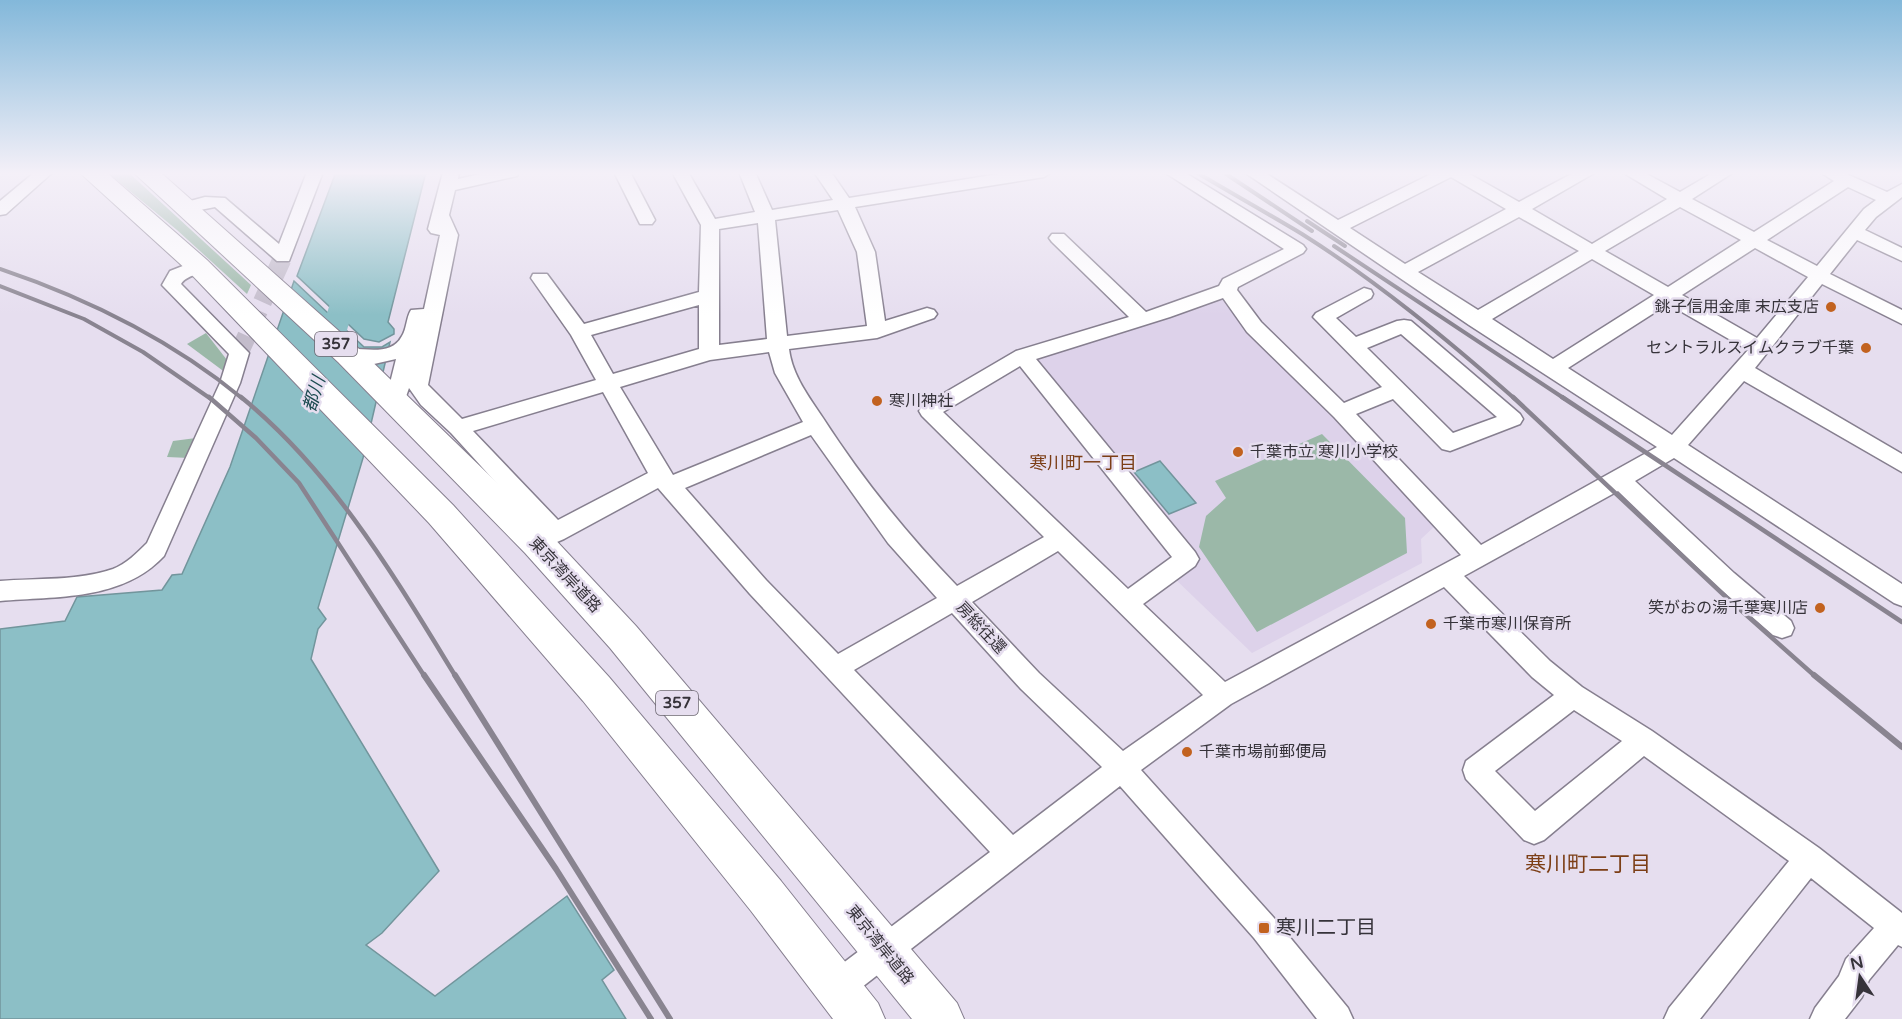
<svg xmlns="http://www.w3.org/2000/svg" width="1902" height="1019" font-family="'Varela Round','Noto Sans JP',sans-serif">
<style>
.built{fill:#ddd2ea}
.green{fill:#9bb8a8}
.water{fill:#8cbfc6;stroke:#72959c;stroke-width:1.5}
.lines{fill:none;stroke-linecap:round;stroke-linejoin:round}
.river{fill:#8cbfc6;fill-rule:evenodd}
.minor-tunnel{stroke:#c3bccb;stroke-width:19;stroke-dasharray:19 9;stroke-linecap:butt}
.minor-casing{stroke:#867f8f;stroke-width:3}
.highway-casing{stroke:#867f8f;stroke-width:2}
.minor{fill:#fff;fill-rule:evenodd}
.highway{fill:#fff;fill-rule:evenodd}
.rail-far2{stroke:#898490;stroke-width:4}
.rail-far1{stroke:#898490;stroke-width:4.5}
.rail{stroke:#898490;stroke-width:6}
.poi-dot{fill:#c2621f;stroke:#e6deef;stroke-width:2}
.labels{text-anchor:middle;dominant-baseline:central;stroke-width:5;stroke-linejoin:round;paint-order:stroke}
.shield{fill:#e6deef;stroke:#6b6670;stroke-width:1.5}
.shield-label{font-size:15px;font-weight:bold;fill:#36333a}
.poi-label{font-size:16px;fill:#36333a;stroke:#e6deef;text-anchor:start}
.street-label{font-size:16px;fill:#36333a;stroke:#e6deef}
.water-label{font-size:18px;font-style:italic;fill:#1c4a50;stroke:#e6deef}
.neighbourhood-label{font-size:18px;fill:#7c3e16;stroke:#e6deef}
.near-poi-label{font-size:20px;fill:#36333a;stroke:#e6deef;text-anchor:start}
.near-neighbourhood-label{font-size:21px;fill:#7c3e16;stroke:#e6deef}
</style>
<rect width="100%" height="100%" fill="#e6deef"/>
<path class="built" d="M1215 298 1228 300 1257 342 1270 351 1298 377 1435 526 1421 539 1422 563 1252 653 1172 576 1197 560 1038 362 1037 357Z"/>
<g class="green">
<path d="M107 172H128L251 285 247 294 177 230Z"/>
<path d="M206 333 227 360 226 373 187 344Z"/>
<path d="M1322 434 1405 518 1407 553 1257 632 1199 547 1206 516 1226 498 1215 481Z"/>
<path d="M196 438 189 458 167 457 173 441Z"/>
</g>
<g class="water">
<path d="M336 172H426L388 322 394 329V334L379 342 364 339 297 276Z"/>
<path d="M294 281 364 347H382L390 342 363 458 318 608 326 619 318 629 311 659 439 871 382 933 366 945 435 996 567 896 614 970 602 980 626 1019H0V629L65 621 77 597 162 590 172 575 182 574 230 467Z"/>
<path d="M1160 461 1196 503 1169 514 1134 472Z"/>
</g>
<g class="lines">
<path class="river" d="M351 267 360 269 363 275 338 361 334 367 325 370 316 367 312 361 339 275 342 269Z"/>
<path class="minor-tunnel" d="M239 353 283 257"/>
<g class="minor-casing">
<g id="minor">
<path d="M35 172H53L6 214 0 215V201Z"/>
<path d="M307 172H323L289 261H277L215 207 185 213 179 212 176 208 179 204 205 197 225 198 279 244Z"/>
<path d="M443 172H459L458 179 489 172H519L517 176 455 190 449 215 458 235 428 385 462 419 596 380 571 335 531 278 533 274H547L584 324 699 292 701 225 672 172H688L715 219 755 212 739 172H755L772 210 833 200 814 172H831L849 198 1011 172H1052L1044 177 855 207 875 252 885 321 927 308 934 310 937 314 934 318 877 338 789 349C792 375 809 397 823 418 863 480 906 533 957 586L1044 537 922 416 919 411 922 406 1016 351 1129 317 1052 242 1049 238 1052 234H1064L1146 312 1219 286 1223 279 1284 249 1164 172H1184L1303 245 1306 249 1303 253 1238 287 1237 290 1261 322 1344 403 1382 387 1313 317 1316 313 1364 288 1371 290 1373 294 1371 298 1336 318 1356 337 1397 321 1404 320 1411 321 1520 414 1523 419 1520 424 1450 451 1442 449 1393 399 1356 414 1481 545 1657 447 1469 325 1244 172H1264L1338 220 1435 172H1466L1519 202 1575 172H1596L1532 209 1592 244 1667 199 1622 172H1643L1680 192 1714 172H1734L1692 199 1754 232 1834 181 1820 172H1842L1887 192 1902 184V197L1876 217 1865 230 1902 248V261L1857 240 1830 274 1902 310V324L1822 284 1755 368 1902 454V472L1744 381 1688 445 1902 584V606L1894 603 1674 458 1635 481 1734 573 1791 621 1794 628 1791 635 1782 638 1773 635 1718 587 1618 491 1464 576 1550 661 1582 687 1652 731 1819 848 1902 913V947L1898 945 1869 980 1862 997 1845 1019H1810L1815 1008 1839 976 1846 959 1874 928 1811 878 1700 1019H1664L1669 1008 1789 861 1644 756 1544 840 1534 844 1524 840 1466 779 1463 770 1466 761 1554 695 1532 677 1444 587 1231 704 1141 770 1274 918 1348 1008 1353 1019H1317L1254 938 1120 786 848 998 837 1002 826 998 822 987 826 976 990 852 750 594 658 488 564 539 543 548 535 545 531 539 539 530 451 433 421 405 409 388 402 408 395 410 388 408 385 403 396 359 374 364 341 360 338 355 341 350C359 345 390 359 402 336 407 328 406 318 411 310L424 309 440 235 431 233 428 229ZM1451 177 1506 209 1405 264 1350 228ZM1848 187 1876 200 1864 209 1817 266 1767 240ZM1680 207 1741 240 1668 287 1605 251ZM838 210 857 252 867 326 787 336 775 220ZM1519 217 1579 251 1478 310 1418 272ZM758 223 767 339 719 345V229ZM1755 248 1808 277 1757 338 1682 295ZM1592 259 1654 295 1553 359 1492 319ZM1223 298 1247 332 1334 417 1461 555 1225 682 1143 604 1195 566 1199 559 1195 552 1036 359 1170 317ZM1668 304 1748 350 1672 435 1568 368ZM699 305V349L613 374 591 335ZM1401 334 1497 417 1453 433 1367 348ZM769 352 775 373 803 422 673 475 620 387 710 360ZM1020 366 1172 557 1128 589 943 412ZM603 392 648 473 558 520 473 431ZM811 435 888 543 937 598 838 654 766 580 685 488ZM1058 551 1203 695 1123 751 1039 673 972 602ZM952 613 1021 689 1102 767 1013 835 854 670ZM1574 710 1622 741 1535 811 1495 771Z"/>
<path d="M614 172H630L655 220 652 224H640Z"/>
<path d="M198 260 204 262 207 266C201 276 187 274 181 284L249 353 240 383 164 556C122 601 57 596 0 601V581C36 578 79 581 113 569 126 564 137 553 147 543L220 383 229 354 162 285 170 271Z"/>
</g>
</g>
<g class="highway-casing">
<g id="highway">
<path d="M79 172H106L207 260 453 505 609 677 781 881 878 1003 885 1019H833L751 911 583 701 429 523 189 272Z"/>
<path d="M133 172H160L358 348 549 533 636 626 957 1003 964 1019H912L610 648 525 553 338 362Z"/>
</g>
</g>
<use href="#minor" class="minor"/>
<use href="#highway" class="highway"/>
<g class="rail-far2">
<path d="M1196 172C1231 193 1267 213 1302 234 1378 282 1448 340 1515 399"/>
<path d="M1223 172 1312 231"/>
<path d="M1307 221 1345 246"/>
<path d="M1334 246 1565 399"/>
<path d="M0 269C89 299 170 339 243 399"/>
<path d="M0 286 84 319 143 352 211 399"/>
</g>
<g class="rail-far1">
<path d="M209 397 256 438 299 483 425 677"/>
<path d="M241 397C334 473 394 576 456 677"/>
<path d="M1513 397 1726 597 1816 677"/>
<path d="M1562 397 1902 622"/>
</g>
<g class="rail">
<path d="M424 675 556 869 651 1019"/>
<path d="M455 675 670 1019"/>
<path d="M1814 675 1902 747"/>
</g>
</g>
<linearGradient id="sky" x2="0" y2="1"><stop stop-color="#83b8da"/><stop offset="0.55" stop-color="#f4f0f8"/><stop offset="1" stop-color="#f4f0f8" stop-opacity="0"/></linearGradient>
<rect width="1902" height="315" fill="url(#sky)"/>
<g class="poi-dot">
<circle cx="1831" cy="307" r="6"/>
<circle cx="1866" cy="348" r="6"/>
<circle cx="877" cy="401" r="6"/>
<circle cx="1238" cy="452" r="6"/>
<circle cx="1820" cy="608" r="6"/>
<circle cx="1431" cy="624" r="6"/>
<circle cx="1187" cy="752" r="6"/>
<rect x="1258" y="922" width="12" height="12" rx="3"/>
</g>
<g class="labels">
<g class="shield">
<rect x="315" y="332" width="42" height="24" rx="4.5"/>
<rect x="656" y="691" width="42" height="24" rx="4.5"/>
</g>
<g class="shield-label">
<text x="336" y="344">357</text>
<text x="677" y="703">357</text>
</g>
<g class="poi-label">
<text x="1819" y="307" text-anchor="end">銚子信用金庫 末広支店</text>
<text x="1854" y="348" text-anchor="end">セントラルスイムクラブ千葉</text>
<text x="889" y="401">寒川神社</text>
<text x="1250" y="452">千葉市立 寒川小学校</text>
<text x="1808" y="608" text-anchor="end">笑がおの湯千葉寒川店</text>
<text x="1443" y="624">千葉市寒川保育所</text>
<text x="1199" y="752">千葉市場前郵便局</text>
</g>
<g class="street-label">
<text transform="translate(565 575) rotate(47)">東京湾岸道路</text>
<text transform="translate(981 628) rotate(47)">房総往還</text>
<text transform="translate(880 945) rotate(51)">東京湾岸道路</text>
</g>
<g class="water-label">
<text transform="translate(314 394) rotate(-73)">都川</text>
</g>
<g class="neighbourhood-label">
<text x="1083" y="463">寒川町一丁目</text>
</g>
<g class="near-poi-label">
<text x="1276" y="928">寒川二丁目</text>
</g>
<g class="near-neighbourhood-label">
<text x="1588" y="864">寒川町二丁目</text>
</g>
</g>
<g transform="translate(1860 977) rotate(347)" stroke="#e6deef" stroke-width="4.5" paint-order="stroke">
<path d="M0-4.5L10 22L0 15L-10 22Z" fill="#36333a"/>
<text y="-9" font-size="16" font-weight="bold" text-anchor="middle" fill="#36333a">N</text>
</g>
</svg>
